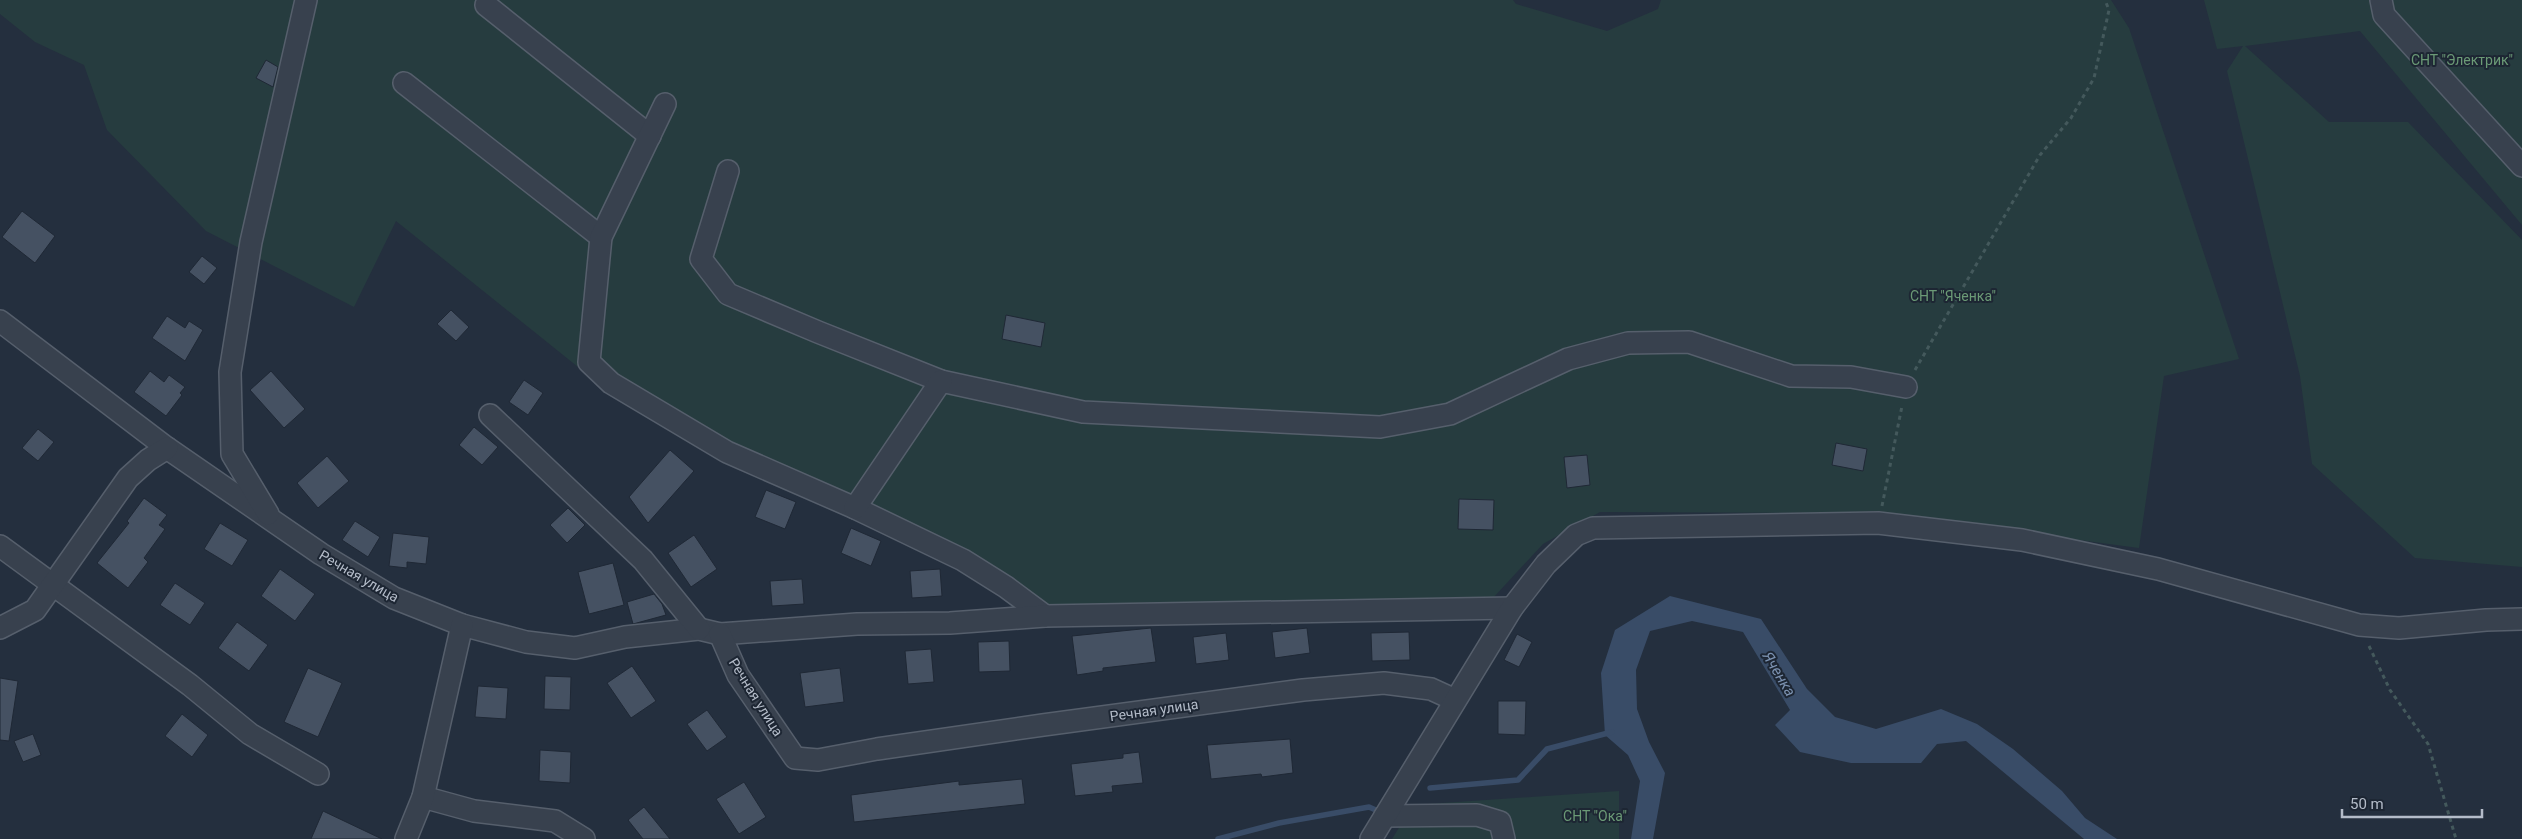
<svg xmlns="http://www.w3.org/2000/svg" width="2522" height="839" font-family="Roboto,sans-serif">
<style>
.green{fill:#263c3f}
.water{fill:#394c67}
.lines{fill:none;stroke-linecap:round;stroke-linejoin:round}
.stream{stroke:#394c67;stroke-width:5.5}
.building{fill:#455162;stroke:#1f2835}
.minor-casing{stroke:#565f6c;stroke-width:24}
.path{stroke:#44595c;stroke-width:3;stroke-dasharray:4 4;stroke-linecap:butt}
.minor{stroke:#38414e;stroke-width:21}
.labels{text-anchor:middle;dominant-baseline:central;stroke-width:4;stroke-linejoin:round;paint-order:stroke}
.park-label{font-size:14px;fill:#6b9a76;stroke:#1d2633}
.street-label{font-size:14px;fill:#b4bcc9;stroke:#1d2633}
.water-label{font-size:15px;font-style:italic;fill:#7c92b1;stroke:#1d2633}
</style>
<rect width="100%" height="100%" fill="#242f3e"/>
<g class="green">
<path d="M0 0H1513L1516 4 1607 31 1658 9 1661 0H2111L2129 28 2239 359 2164 376 2139 548 1876 513 1600 512 1543 544 1493 598 1053 608 578 367 396 221 354 307 206 231 107 130 84 65 35 42 0 14Z"/>
<path d="M2204 0H2522V225L2360 31 2245 46 2329 122H2408L2522 240V567L2415 558 2312 464 2300 376 2227 71 2243 46 2217 49Z"/>
<path d="M1619 791V839H1392L1413 805Z"/>
</g>
<path class="water" d="M1670 596 1761 619 1807 689 1835 717 1876 729 1941 709 1977 724 2013 749 2062 791 2085 818 2117 839H2084L1966 741 1937 744 1921 763H1851L1800 752 1775 725 1790 710 1743 632 1692 621 1650 631 1636 670 1637 709 1649 742 1665 773 1653 839H1631L1640 781 1628 755 1605 735 1601 673 1615 630Z"/>
<g class="lines">
<g class="stream">
<path d="M1430 788 1518 780 1547 749 1612 732"/>
<path d="M1218 839 1279 823 1369 807 1378 811 1380 808"/>
</g>
</g>
<g class="building">
<path d="M266 60 278 67 273 87 256 78Z"/>
<path d="M22 211 55 236 35 263 2 237Z"/>
<path d="M202 256 217 268 204 284 189 272Z"/>
<path d="M451 310 469 327 456 341 437 324Z"/>
<path d="M1006 315 1045 323 1041 347 1002 339Z"/>
<path d="M167 316 185 328 189 321 203 330 185 361 152 338Z"/>
<path d="M150 371 164 382 169 375 185 387 180 393 182 395 166 416 134 392Z"/>
<path d="M271 371 305 409 284 428 250 390Z"/>
<path d="M524 380 543 393 528 415 509 402Z"/>
<path d="M474 427 498 447 482 465 459 445Z"/>
<path d="M38 429 54 442 38 461 22 448Z"/>
<path d="M1836 443 1867 449 1863 471 1832 465Z"/>
<path d="M670 450 694 471 648 523 629 497Z"/>
<path d="M1587 455 1590 485 1567 488 1564 457Z"/>
<path d="M327 456 349 481 318 508 297 483Z"/>
<path d="M766 490 796 502 785 529 755 517Z"/>
<path d="M144 498 167 515 159 525 165 529 144 558 148 562 128 588 97 563 129 523 127 521Z"/>
<path d="M1459 499 1494 500 1493 530 1458 529Z"/>
<path d="M568 508 585 525 567 543 550 525Z"/>
<path d="M355 521 380 537 368 557 342 540Z"/>
<path d="M220 523 248 540 232 566 204 549Z"/>
<path d="M851 528 881 541 871 566 841 553Z"/>
<path d="M393 533 429 537 426 564 407 562V568L389 566Z"/>
<path d="M694 535 717 569 691 587 668 553Z"/>
<path d="M613 563 624 605 589 614 578 572Z"/>
<path d="M280 569 315 594 295 621 261 596Z"/>
<path d="M940 569 942 596 912 598 910 571Z"/>
<path d="M802 579 804 604 772 606 770 581Z"/>
<path d="M175 583 205 603 190 625 160 605Z"/>
<path d="M654 594 662 604 666 615 633 624 627 602Z"/>
<path d="M237 622 268 645 249 671 218 648Z"/>
<path d="M1151 628 1156 662 1103 668V671L1077 675 1072 636Z"/>
<path d="M1307 628 1310 653 1275 658 1272 632Z"/>
<path d="M1409 632 1410 660 1372 661 1371 633Z"/>
<path d="M1226 633 1229 660 1196 664 1193 637Z"/>
<path d="M1517 634 1532 642 1519 667 1504 660Z"/>
<path d="M1009 641 1010 671 979 672 978 642Z"/>
<path d="M931 649 934 682 908 684 905 651Z"/>
<path d="M632 666 656 701 631 718 607 683Z"/>
<path d="M308 668 342 683 318 737 284 722Z"/>
<path d="M840 668 844 702 805 707 800 673Z"/>
<path d="M545 676 571 677 570 710 544 709Z"/>
<path d="M0 678 18 681 9 741 0 740Z"/>
<path d="M478 686 508 688 506 719 475 717Z"/>
<path d="M1498 701H1526L1525 735 1498 734Z"/>
<path d="M707 710 727 737 707 751 687 724Z"/>
<path d="M182 714 208 735 192 757 165 736Z"/>
<path d="M33 734 41 755 23 762 14 741Z"/>
<path d="M1290 739 1293 773 1262 777 1261 774 1211 779 1207 745Z"/>
<path d="M540 750 571 752 570 783 539 781Z"/>
<path d="M1139 752 1143 783 1112 786 1113 792 1075 796 1071 764 1123 758V754Z"/>
<path d="M1022 779 1025 804 854 822 851 795 959 781V785Z"/>
<path d="M744 782 766 817 739 834 716 799Z"/>
<path d="M644 807 670 839H643L628 820Z"/>
<path d="M323 811 382 839H311Z"/>
</g>
<g class="lines">
<g class="minor-casing">
<g id="minor">
<path d="M2381 0 2384 15 2522 166"/>
<path d="M486 5 650 136"/>
<path d="M404 83 601 237"/>
<path d="M665 104 601 237 589 362 611 383 727 452 855 508 963 560 1006 587 1045 616"/>
<path d="M728 171 701 259 728 294 818 332 941 381 1083 412 1380 427 1450 414 1568 359 1628 343 1689 342 1791 376 1851 377 1906 387"/>
<path d="M0 321 167 448 321 554 394 598 462 625 526 642 575 648 625 637 699 629 720 634 857 624 950 623 1045 616 1512 608"/>
<path d="M490 415 643 560 699 629"/>
<path d="M855 508 941 381"/>
<path d="M268 514 232 454 230 372 251 242 306 0"/>
<path d="M0 546 190 685 250 734 318 774"/>
<path d="M0 628 35 610 128 478 148 460 167 448"/>
<path d="M720 634 738 675 795 758 818 760 877 749 1043 725 1303 690 1384 683 1431 689 1455 700"/>
<path d="M423 797 474 811 555 821 584 839"/>
<path d="M1385 816 1477 815 1500 822 1504 839"/>
<path d="M406 839 423 797 462 625"/>
<path d="M1371 839 1512 608 1546 564 1576 535 1593 528 1878 523 2022 540 2158 569 2359 625 2399 628 2486 620 2522 619"/>
</g>
</g>
<g class="path">
<path d="M1915 370 2040 155 2071 118 2094 78 2109 10 2105 0"/>
<path d="M1882 506 1902 406"/>
<path d="M2369 646 2390 690 2428 744 2456 839"/>
</g>
<use href="#minor" class="minor"/>
</g>
<g class="labels">
<g class="park-label">
<text x="2462" y="60">СНТ "Электрик"</text>
<text x="1953" y="296">СНТ "Яченка"</text>
<text x="1595" y="816">СНТ "Ока"</text>
</g>
<g class="street-label">
<text transform="translate(359 576) rotate(30)">Речная улица</text>
<text transform="translate(756 697) rotate(58)">Речная улица</text>
<text transform="translate(1154 710) rotate(-8)">Речная улица</text>
</g>
<g class="water-label">
<text transform="translate(1779 674) rotate(59)">Яченка</text>
</g>
</g>
<path d="M2342 809v8h140v-8" fill="none" stroke="#b4bcc9" stroke-width="2.5"/>
<text x="2350" y="809" font-size="15" fill="#b4bcc9" stroke="#1d2633" stroke-width="4" paint-order="stroke">50 m</text>
</svg>
